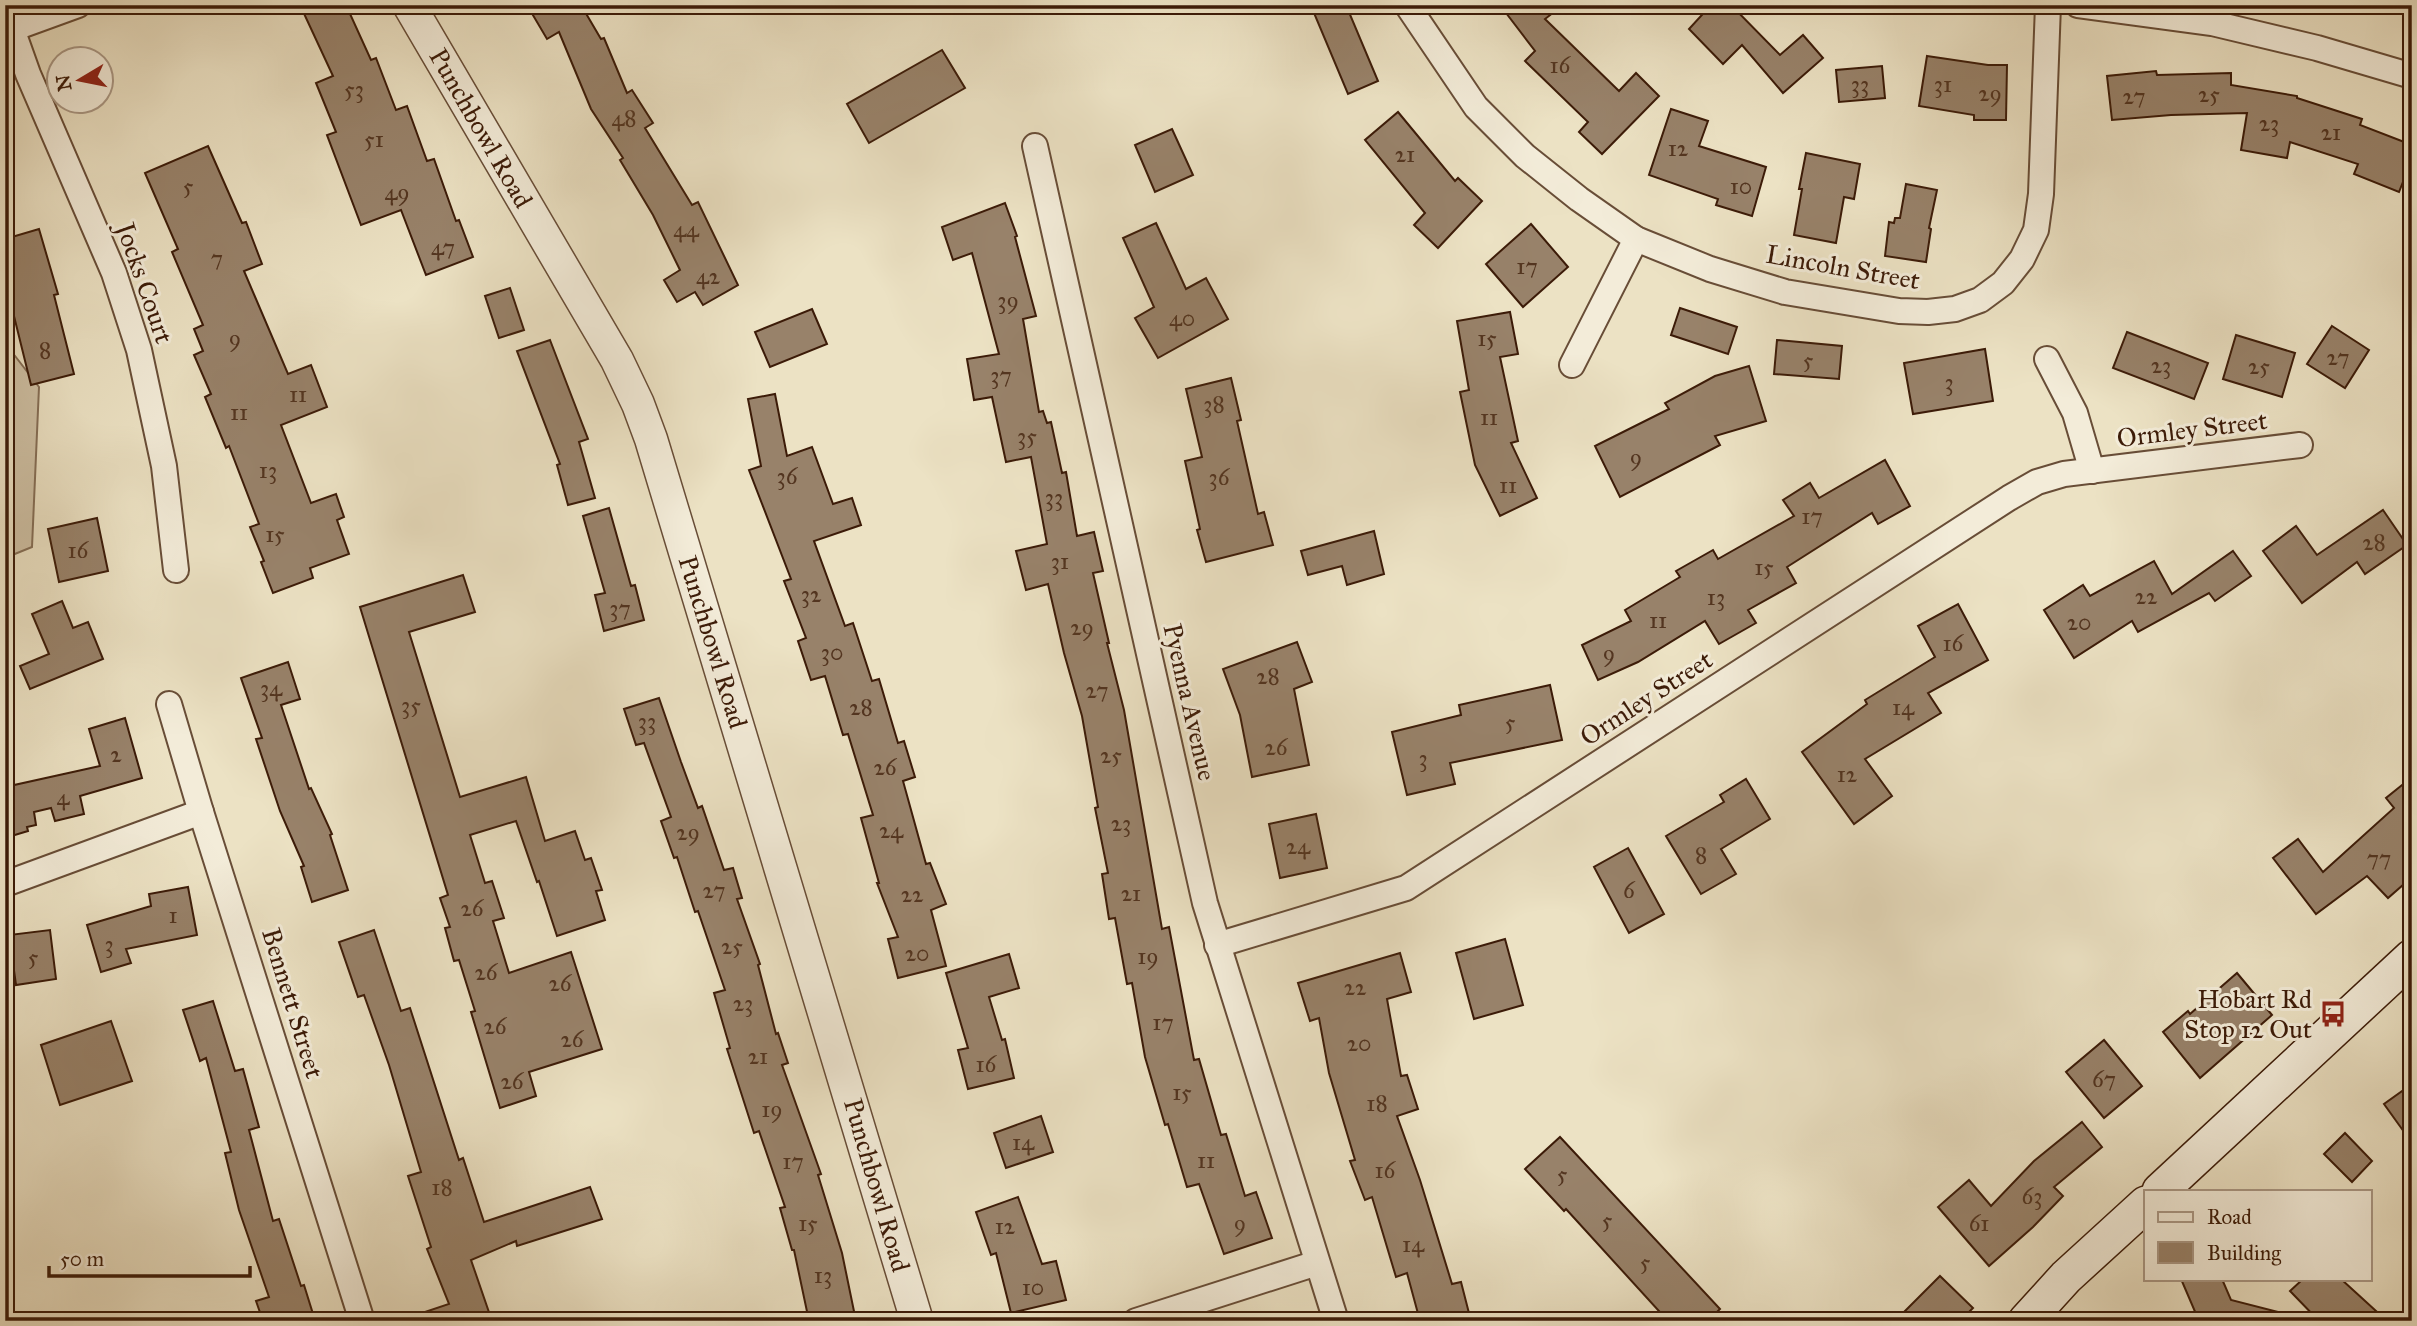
<svg xmlns="http://www.w3.org/2000/svg" width="2417" height="1326" font-family="'IM FELL Great Primer',serif">
<style>
.green{fill:#cec0a4;stroke:#856e56;stroke-width:2}
.building{fill:#98826a;stroke:#3c1b08;stroke-width:2}
.lines{fill:none;stroke-linecap:round;stroke-linejoin:round}
.minor-casing{stroke:#684d37;stroke-width:28}
.tertiary-casing{stroke:#684d37;stroke-width:35}
.secondary-casing{stroke:#3c1b08;stroke-width:38}
.minor{stroke:#f3ecd9;stroke-width:24}
.tertiary{stroke:#f3ecd9;stroke-width:32}
.secondary{stroke:#f3ecd9;stroke-width:35}
.labels{text-anchor:middle;dominant-baseline:central;stroke-width:6;stroke-linejoin:round;paint-order:stroke}
.number-label{font-size:23px;fill:#533520}
.street-label{font-size:26px;fill:#3c1b08;stroke:#f3ecd9}
.poi-label{font-size:26px;fill:#3c1b08;stroke:#f3ecd9;text-anchor:end}
</style>
<rect width="100%" height="100%" fill="#ece2c4"/>
<filter id="stains"><feTurbulence type="fractalNoise" baseFrequency=".00286" numOctaves="4"/><feColorMatrix values="0 0 0 0 .2 0 0 0 0 .09 0 0 0 0 .02 0 0 0 .5 -.17"/></filter>
<radialGradient id="worn" r=".72"><stop offset=".6" stop-color="#630" stop-opacity="0"/><stop offset="1" stop-color="#630" stop-opacity=".3"/></radialGradient>
<path class="green" d="M5 343 39 387 32 547 5 558Z"/>
<g class="building">
<path d="M300 5H346L371 60 376 58 396 110 407 106 427 161 434 159 456 221 459 220 473 257 426 275 401 210 361 225 327 135 336 132 316 83 333 76Z"/>
<path d="M527 5H581L601 39 604 38 627 93 632 90 653 123 645 128 692 205 698 202 738 285 703 305 695 292 677 302 664 280 680 270 653 215 620 160 623 158 591 109 559 32 547 39Z"/>
<path d="M1331 5H1346L1378 81 1348 94 1314 13Z"/>
<path d="M1500 5H1563L1545 19 1619 91 1636 73 1659 96 1602 154 1579 132 1588 122 1525 61 1535 51Z"/>
<path d="M1711 5H1731L1780 55 1803 35 1823 58 1783 93 1742 45 1723 64 1689 29Z"/>
<path d="M942 50 965 88 869 143 847 104Z"/>
<path d="M1927 56 1988 65H2007L2006 120H1974V115L1919 106Z"/>
<path d="M1882 66 1885 98 1839 102 1836 70Z"/>
<path d="M2156 71 2157 75 2231 73V85L2297 96V98L2362 119 2360 125 2412 145V159L2399 192 2354 174 2358 164 2290 142 2287 158 2241 150 2247 113 2171 115 2112 120 2107 76Z"/>
<path d="M1671 109 1708 121 1699 146 1766 167 1752 216 1716 205 1718 199 1649 175Z"/>
<path d="M1398 112 1455 181 1458 178 1482 201 1438 248 1414 225 1425 213 1365 140Z"/>
<path d="M1172 129 1193 175 1155 192 1135 145Z"/>
<path d="M208 146 242 223 246 222 262 264 244 271 288 374 311 365 327 407 281 425 311 503 336 494 344 517 337 520 349 554 310 568 313 578 273 593 261 562 264 561 250 527 259 524 229 446 226 448 205 397 211 394 194 355 203 351 194 329 203 325 172 252 178 249 145 173Z"/>
<path d="M1806 153 1860 164 1854 199 1844 197 1836 243 1794 235 1802 189H1799Z"/>
<path d="M1906 184 1937 190 1929 228 1931 229 1926 262 1885 256 1889 222 1894 223 1895 218H1900Z"/>
<path d="M1005 203 1017 236 1015 237 1036 316 1023 319 1039 412 1043 411 1047 423 1051 422 1062 473 1066 472 1077 536 1094 532 1103 571 1093 573 1109 643H1107L1124 710 1162 929 1169 927 1194 1060 1199 1059 1221 1135 1226 1134 1245 1196 1256 1192 1272 1238 1224 1254 1199 1184 1187 1187 1168 1124 1165 1125 1145 1057 1132 983 1127 984 1115 918 1109 919 1102 874 1108 873 1095 808 1098 807 1082 716 1064 653 1048 584 1026 590 1016 551 1047 544 1031 457 1006 462 992 397 974 400 967 359 999 354 972 253 953 260 942 227Z"/>
<path d="M1156 223 1186 289 1206 278 1228 319 1158 358 1135 318 1154 307 1123 238Z"/>
<path d="M1531 224 1568 267 1523 307 1486 264Z"/>
<path d="M39 229 58 294 54 295 74 374 31 385 12 308 5 310V239Z"/>
<path d="M510 288 524 330 499 338 485 296Z"/>
<path d="M1680 308 1737 327 1728 354 1671 335Z"/>
<path d="M812 309 827 344 770 367 755 332Z"/>
<path d="M1510 312 1518 354 1500 357 1518 441 1511 443 1537 498 1500 516 1475 465 1460 392 1469 390 1457 321Z"/>
<path d="M2332 326 2369 350 2345 388 2307 364Z"/>
<path d="M2127 332 2208 363 2194 399 2113 368Z"/>
<path d="M2236 335 2295 353 2282 397 2223 379Z"/>
<path d="M550 340 588 439 579 442 595 498 568 505 557 465 560 464 517 351Z"/>
<path d="M1777 340 1842 346 1839 379 1774 374Z"/>
<path d="M1985 349 1993 401 1913 414 1904 363Z"/>
<path d="M1749 366 1766 421 1715 436 1720 445 1620 497 1595 446 1669 409 1665 403 1715 376Z"/>
<path d="M1231 378 1241 420 1237 421 1258 514 1264 512 1273 545 1206 562 1197 530 1200 529 1185 461 1202 457 1186 389Z"/>
<path d="M775 394 787 456 812 447 833 504 852 498 861 525 814 541 845 626 853 623 872 681 879 679 898 743 904 741 915 777 903 781 926 864 930 863 946 904 931 910 946 966 898 978 888 939 898 937 877 883H879L861 818 873 815 848 734 843 735 825 676 811 680 798 641 806 638 784 581 791 579 749 470 761 466 748 399Z"/>
<path d="M1885 460 1910 506 1878 524 1872 513 1787 567 1796 583 1748 610 1756 623 1719 644 1705 621 1638 662 1598 680 1582 645 1631 621 1625 610 1680 577 1676 571 1713 550 1718 559 1794 516 1783 500 1810 483 1819 498Z"/>
<path d="M609 508 631 586 635 585 644 620 604 631 595 595 605 593 583 516Z"/>
<path d="M2383 510 2407 545 2365 574 2357 562 2302 603 2263 551 2296 526 2317 555Z"/>
<path d="M97 518 108 571 59 582 48 529Z"/>
<path d="M1374 531 1384 574 1347 585 1342 566 1308 575 1301 551Z"/>
<path d="M2233 551 2251 576 2215 601 2209 593 2138 632 2132 621 2074 658 2044 610 2083 585 2090 596 2154 561 2172 594Z"/>
<path d="M463 575 475 612 409 632 460 797 526 777 545 841 575 831 585 860 591 858 602 890 596 891 605 920 557 936 539 881 537 882 516 821 470 835 485 883 492 881 504 918 493 921 509 973 571 952 602 1049 529 1072 536 1096 500 1108 471 1012 475 1011 459 960 454 961 445 928 450 927 440 898 448 895 360 607Z"/>
<path d="M62 601 73 628 88 622 103 659 30 689 20 666 49 654 32 614Z"/>
<path d="M1958 604 1988 660 1928 693 1941 713 1865 759 1892 796 1854 824 1802 752 1867 704 1865 700 1935 657 1918 626Z"/>
<path d="M1297 642 1312 682 1294 689 1309 765 1252 777 1240 715 1223 669Z"/>
<path d="M288 662 300 699 281 705 309 789 311 788 332 834 330 835 348 890 312 902 301 867 304 866 280 811 256 739 262 738 241 678Z"/>
<path d="M1550 685 1562 740 1450 763 1455 784 1407 795 1392 732 1461 715 1459 705Z"/>
<path d="M659 698 681 762 698 808 702 806 724 870 733 868 742 898 737 899 760 964 758 965 776 1034 778 1033 788 1063 782 1065 821 1174 818 1175 842 1253 856 1321H809L794 1250H792L780 1208 785 1207 759 1131 754 1133 727 1049 730 1048 714 993 725 990 698 911 695 912 677 857 674 858 661 821 671 817 644 743 636 745 624 709Z"/>
<path d="M125 718 142 778 80 796 84 814 55 821 51 808 34 812 36 825 27 827 28 831 5 838V774L10 773 14 785 100 766 89 729Z"/>
<path d="M2412 777V877L2388 898 2367 876 2316 914 2273 858 2298 839 2323 872 2394 808 2386 798Z"/>
<path d="M1746 779 1770 819 1721 849 1736 874 1701 894 1666 836 1724 802 1720 795Z"/>
<path d="M1316 814 1327 868 1280 878 1269 824Z"/>
<path d="M1628 848 1664 914 1629 933 1594 867Z"/>
<path d="M188 887 197 935 126 949 131 963 101 972 87 925 151 906 149 894Z"/>
<path d="M50 930 56 979 16 985 9 935Z"/>
<path d="M374 930 401 1011 410 1008 459 1160 463 1158 484 1222 590 1187 602 1219 517 1246 516 1241 471 1260 492 1321H410V1317L449 1304 427 1249 431 1247 408 1176 421 1172 389 1065 364 995 358 997 339 942Z"/>
<path d="M1505 939 1523 1005 1474 1019 1456 953Z"/>
<path d="M1400 953 1411 992 1387 999 1401 1076 1407 1075 1418 1109 1397 1116 1420 1180 1452 1284 1461 1282 1471 1321H1420L1407 1273 1396 1277 1372 1197 1365 1200 1350 1161 1355 1160 1329 1073 1319 1018 1310 1021 1298 983Z"/>
<path d="M1009 954 1019 988 989 997 1002 1040 1005 1039 1014 1078 968 1089 958 1050 968 1048 946 973Z"/>
<path d="M2237 973 2272 1015 2200 1078 2163 1032 2188 1011 2190 1014Z"/>
<path d="M213 1001 235 1071 243 1069 259 1127 249 1130 273 1221 279 1219 301 1286 304 1285 313 1314 294 1321H263L256 1301 269 1297 239 1210 225 1153 231 1152 206 1058 200 1061 183 1010Z"/>
<path d="M111 1021 132 1081 60 1105 41 1045Z"/>
<path d="M2104 1040 2142 1086 2104 1118 2066 1072Z"/>
<path d="M2412 1084V1143L2384 1104Z"/>
<path d="M1041 1116 1053 1152 1006 1168 994 1133Z"/>
<path d="M2082 1122 2102 1147 2054 1187 2063 1196 2033 1227 1989 1266 1938 1207 1969 1180 1991 1206 2034 1161Z"/>
<path d="M2345 1133 2372 1161 2352 1182 2324 1154Z"/>
<path d="M1560 1137 1720 1309 1708 1321H1668L1566 1209 1564 1211 1525 1169Z"/>
<path d="M1018 1197 1042 1264 1056 1261 1066 1300 1011 1313 996 1253 991 1255 976 1212Z"/>
<path d="M1940 1276 1973 1308 1960 1321H1895Z"/>
<path d="M2181 1279H2222L2231 1300 2282 1313 2281 1321H2199Z"/>
<path d="M2303 1279H2341L2387 1321H2319L2290 1291Z"/>
</g>
<g class="lines">
<g class="minor-casing">
<g id="minor">
<path d="M1407 5 1476 107 1525 156 1579 199 1636 239 1710 269 1785 292 1899 311 1928 312 1955 309 1980 300 2003 283 2022 259 2036 230 2041 194 2048 5"/>
<path d="M2078 5 2212 23 2317 48 2412 76"/>
<path d="M5 28 12 29 78 5"/>
<path d="M12 29 28 74 114 273 139 350 164 466 176 570"/>
<path d="M1035 146 1205 903 1336 1321"/>
<path d="M2047 359 2075 413 2092 471"/>
<path d="M1572 365 1636 239"/>
<path d="M169 704 201 812 362 1321"/>
<path d="M5 884 201 812"/>
<path d="M1217 945 1406 888 2009 498 2037 482 2064 474 2300 445"/>
<path d="M1136 1321 1317 1263"/>
</g>
</g>
<g class="tertiary-casing">
<path id="tertiary" d="M409 5 617 360 638 404 651 439 917 1321"/>
</g>
<g class="secondary-casing">
<g id="secondary">
<path d="M2160 1191 2412 957"/>
<path d="M2026 1321 2066 1277 2146 1204"/>
</g>
</g>
<use href="#minor" class="minor"/>
<use href="#tertiary" class="tertiary"/>
<use href="#secondary" class="secondary"/>
</g>
<defs>
<g id="bus-bare" transform="scale(2.1)"><path d="M-5-6H5V4H4V6H2V4H-2V6H-4V4H-5ZM-3.5-4V0h7V-4ZM-3.5 1.2v1.5H-2V1.2ZM2 1.2v1.5H3.5V1.2Z" fill="#8f2418" stroke="#f3ecd9" stroke-width="2.5" paint-order="stroke"/></g>
</defs>
<g fill-rule="evenodd">
<use href="#bus-bare" x="2333" y="1014"/>
</g>
<g class="labels">
<g class="number-label">
<text x="1560" y="65">16</text>
<text x="1860" y="84">33</text>
<text x="1943" y="84">31</text>
<text x="354" y="89">53</text>
<text x="1990" y="93">29</text>
<text x="2209" y="94">25</text>
<text x="2134" y="96">27</text>
<text x="624" y="118">48</text>
<text x="2269" y="123">23</text>
<text x="2331" y="132">21</text>
<text x="374" y="139">51</text>
<text x="1678" y="148">12</text>
<text x="1405" y="154">21</text>
<text x="188" y="186">5</text>
<text x="1741" y="186">10</text>
<text x="397" y="192">49</text>
<text x="686" y="229">44</text>
<text x="443" y="247">47</text>
<text x="217" y="258">7</text>
<text x="1527" y="266">17</text>
<text x="708" y="276">42</text>
<text x="1008" y="300">39</text>
<text x="1182" y="318">40</text>
<text x="235" y="338">9</text>
<text x="1487" y="338">15</text>
<text x="45" y="350">8</text>
<text x="2338" y="357">27</text>
<text x="1808" y="360">5</text>
<text x="2161" y="365">23</text>
<text x="2259" y="366">25</text>
<text x="1001" y="375">37</text>
<text x="1949" y="382">3</text>
<text x="298" y="394">11</text>
<text x="1214" y="404">38</text>
<text x="239" y="412">11</text>
<text x="1489" y="417">11</text>
<text x="1027" y="436">35</text>
<text x="1636" y="457">9</text>
<text x="268" y="470">13</text>
<text x="787" y="476">36</text>
<text x="1219" y="477">36</text>
<text x="1508" y="485">11</text>
<text x="1054" y="497">33</text>
<text x="1812" y="516">17</text>
<text x="275" y="534">15</text>
<text x="2374" y="542">28</text>
<text x="78" y="550">16</text>
<text x="1060" y="561">31</text>
<text x="1764" y="567">15</text>
<text x="811" y="594">32</text>
<text x="2146" y="596">22</text>
<text x="1716" y="597">13</text>
<text x="620" y="608">37</text>
<text x="1658" y="620">11</text>
<text x="2079" y="622">20</text>
<text x="1082" y="627">29</text>
<text x="1953" y="643">16</text>
<text x="832" y="652">30</text>
<text x="1609" y="653">9</text>
<text x="1268" y="676">28</text>
<text x="271" y="688">34</text>
<text x="1097" y="690">27</text>
<text x="411" y="705">35</text>
<text x="861" y="707">28</text>
<text x="1903" y="707">14</text>
<text x="647" y="721">33</text>
<text x="1510" y="722">5</text>
<text x="1276" y="747">26</text>
<text x="116" y="754">2</text>
<text x="1111" y="755">25</text>
<text x="1423" y="758">3</text>
<text x="885" y="767">26</text>
<text x="1847" y="774">12</text>
<text x="63" y="797">4</text>
<text x="1121" y="823">23</text>
<text x="891" y="830">24</text>
<text x="688" y="832">29</text>
<text x="1298" y="846">24</text>
<text x="1701" y="855">8</text>
<text x="2379" y="858">77</text>
<text x="714" y="890">27</text>
<text x="1629" y="890">6</text>
<text x="1131" y="893">21</text>
<text x="912" y="894">22</text>
<text x="472" y="908">26</text>
<text x="173" y="915">1</text>
<text x="109" y="944">3</text>
<text x="732" y="946">25</text>
<text x="917" y="953">20</text>
<text x="1148" y="956">19</text>
<text x="33" y="957">5</text>
<text x="486" y="972">26</text>
<text x="560" y="983">26</text>
<text x="1355" y="987">22</text>
<text x="743" y="1003">23</text>
<text x="1163" y="1022">17</text>
<text x="495" y="1026">26</text>
<text x="572" y="1039">26</text>
<text x="1359" y="1043">20</text>
<text x="758" y="1056">21</text>
<text x="986" y="1064">16</text>
<text x="2104" y="1079">67</text>
<text x="512" y="1081">26</text>
<text x="1182" y="1092">15</text>
<text x="1377" y="1103">18</text>
<text x="772" y="1109">19</text>
<text x="1023" y="1142">14</text>
<text x="1206" y="1160">11</text>
<text x="793" y="1161">17</text>
<text x="1385" y="1170">16</text>
<text x="1562" y="1174">5</text>
<text x="442" y="1187">18</text>
<text x="2032" y="1196">63</text>
<text x="1607" y="1220">5</text>
<text x="808" y="1223">15</text>
<text x="1240" y="1223">9</text>
<text x="1979" y="1223">61</text>
<text x="1005" y="1226">12</text>
<text x="1413" y="1244">14</text>
<text x="1645" y="1262">5</text>
<text x="823" y="1275">13</text>
<text x="1033" y="1287">10</text>
</g>
<g class="street-label">
<text transform="translate(481 128) rotate(60)">Punchbowl Road</text>
<text transform="translate(1843 267) rotate(10)">Lincoln Street</text>
<text transform="translate(145 283) rotate(71)">Jocks Court</text>
<text transform="translate(2192 429) rotate(-7)">Ormley Street</text>
<text transform="translate(713 642) rotate(73)">Punchbowl Road</text>
<text transform="translate(1646 698) rotate(-33)">Ormley Street</text>
<text transform="translate(1190 702) rotate(77)">Pyenna Avenue</text>
<text transform="translate(293 1003) rotate(73)">Bennett Street</text>
<text transform="translate(877 1185) rotate(74)">Punchbowl Road</text>
</g>
<g class="poi-label">
<text x="2312" y="999">Hobart Rd<tspan x="2312" dy="30">Stop 12 Out</tspan></text>
</g>
</g>
<rect width="2417" height="1326" fill="none" stroke="#ece2c4" stroke-width="28"/>
<rect x="7" y="7" width="2403" height="1312" fill="none" stroke="#3c1b08" stroke-width="3.5"/>
<rect x="14" y="14" width="2389" height="1298" fill="none" stroke="#3c1b08" stroke-width="2"/>
<rect x="2144" y="1190" width="228" height="91" fill="#f3ecd9" stroke="#aa9885" stroke-width="2"/>
<rect x="2158" y="1212" width="35" height="10" fill="#f3ecd9" stroke="#aa9885" stroke-width="2"/>
<text x="2207" y="1224" font-size="21" fill="#3c1b08">Road</text>
<rect x="2158" y="1242" width="35" height="21" fill="#98826a" stroke="#aa9885" stroke-width="2"/>
<text x="2207" y="1260" font-size="21" fill="#3c1b08">Building</text>
<g transform="translate(80 80) rotate(260)"><circle r="33" fill="#f3ecd9" stroke="#aa9885" stroke-width="2"/>
<path d="M0-5L12 26L0 18L-12 26Z" fill="#8f2418"/>
<text y="-10" font-size="19" font-weight="bold" text-anchor="middle" fill="#3c1b08">N</text>
</g>
<path d="M49 1266v10h201v-10" fill="none" stroke="#3c1b08" stroke-width="3.5"/>
<text x="60" y="1266" font-size="21" fill="#3c1b08" stroke="#f3ecd9" stroke-width="5" paint-order="stroke">50 m</text>
<rect width="100%" height="100%" filter="url(#stains)"/>
<rect width="100%" height="100%" fill="url(#worn)"/>
</svg>
